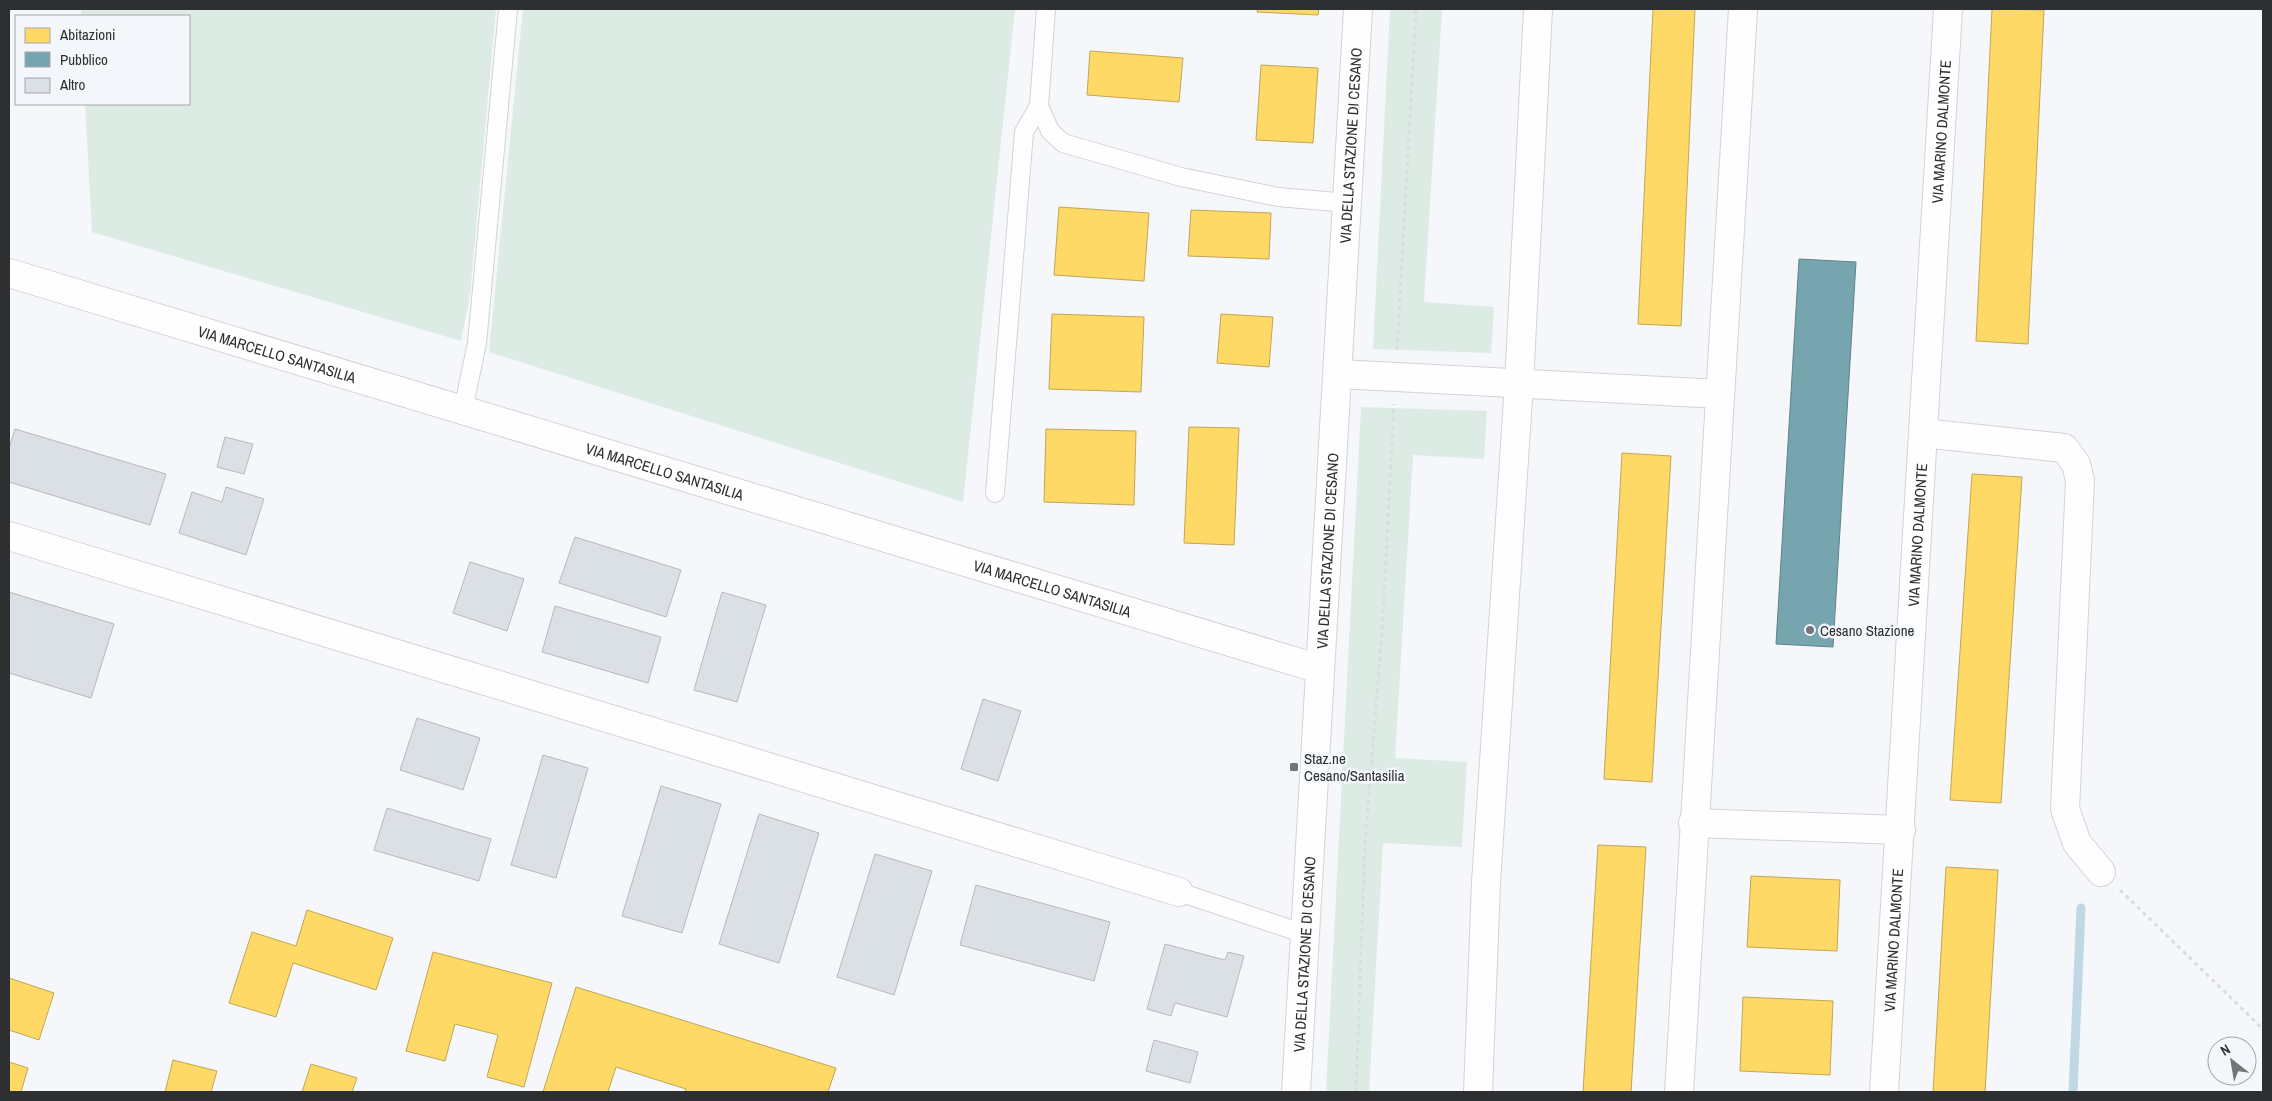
<svg xmlns="http://www.w3.org/2000/svg" width="2272" height="1101" font-family="'Archivo Narrow',sans-serif">
<style>
.green{fill:#dcebe4}
.homes{fill:#ffd966;stroke:#c0a656}
.public{fill:#76a5af;stroke:#608289}
.lines{fill:none;stroke-linecap:round;stroke-linejoin:round}
.stream{stroke:#c0d8e4;stroke-width:9}
.building{fill:#dbdfe6;stroke:#b7b9bb}
.service-casing{stroke:#d2d3d5;stroke-width:20}
.minor-casing{stroke:#d2d3d5;stroke-width:30}
.tertiary-casing{stroke:#d2d3d5;stroke-width:30}
.path{stroke:#dbdcdc;stroke-width:3;stroke-dasharray:4 4;stroke-linecap:butt}
.service{stroke:#fefefe;stroke-width:18}
.minor{stroke:#fefefe;stroke-width:28}
.tertiary{stroke:#fefefe;stroke-width:28}
.poi-dot{fill:#737577;stroke:#f3f7fc;stroke-width:2}
.labels{text-anchor:middle;dominant-baseline:central;stroke-width:5;stroke-linejoin:round;paint-order:stroke}
.street-label{font-size:15px;fill:#2d2f31;stroke:#f3f7fc}
.poi-label{font-size:15px;fill:#2d2f31;stroke:#f3f7fc;text-anchor:start}
</style>
<rect width="100%" height="100%" fill="#f5f7fa"/>
<g class="green">
<path d="M81 9H496L470 295 461 341 92 232 85 104H189V16H81Z"/>
<path d="M523 9H1015L963 502 489 352Z"/>
<path d="M1390 9H1442L1424 302 1494 307 1491 353 1373 349Z"/>
<path d="M1361 407 1487 411 1484 459 1413 455 1395 758 1467 762 1462 847 1383 843 1369 1092H1326Z"/>
</g>
<g class="homes">
<path d="M1258 9H1319L1318 15 1257 12Z"/>
<path d="M1653 9H1695L1681 326 1638 324Z"/>
<path d="M1992 9 2044 10 2028 344 1976 341Z"/>
<path d="M1090 51 1183 58 1179 102 1087 95Z"/>
<path d="M1261 65 1318 68 1313 143 1256 140Z"/>
<path d="M1059 207 1149 213 1144 281 1054 275Z"/>
<path d="M1191 210 1271 213 1269 259 1188 256Z"/>
<path d="M1052 314 1144 317 1141 392 1049 389Z"/>
<path d="M1221 314 1273 317 1269 367 1217 363Z"/>
<path d="M1189 427 1239 428 1234 545 1184 543Z"/>
<path d="M1046 429 1136 431 1134 505 1044 502Z"/>
<path d="M1622 453 1671 456 1652 782 1604 779Z"/>
<path d="M1972 474 2022 477 2001 803 1950 800Z"/>
<path d="M1598 845 1646 847 1631 1092H1583Z"/>
<path d="M1946 867 1998 870 1985 1092H1933Z"/>
<path d="M1751 876 1840 880 1837 951 1747 947Z"/>
<path d="M307 910 393 938 376 990 293 963 276 1017 229 1003 252 932 296 946Z"/>
<path d="M433 952 552 983 524 1087 487 1077 498 1035 455 1024 445 1061 406 1051Z"/>
<path d="M9 978 54 993 39 1040 9 1030Z"/>
<path d="M576 987 836 1068 828 1092H685L686 1089 616 1067 608 1092H543Z"/>
<path d="M1743 997 1833 1001 1830 1075 1740 1071Z"/>
<path d="M173 1060 217 1071 211 1092H165Z"/>
<path d="M9 1062 28 1068 21 1092H9Z"/>
<path d="M311 1064 357 1078 352 1092H302Z"/>
</g>
<path class="public" d="M1799 259 1856 262 1833 647 1776 644Z"/>
<g class="lines">
<path class="stream" d="M2073 1092 2081 908"/>
</g>
<g class="building">
<path d="M15 429 166 474 150 525 9 482V448Z"/>
<path d="M225 437 253 444 244 474 217 467Z"/>
<path d="M226 487 264 499 246 555 179 533 192 492 222 502Z"/>
<path d="M575 537 681 570 666 617 559 583Z"/>
<path d="M470 562 524 579 507 631 453 613Z"/>
<path d="M9 592 114 624 91 698 9 673Z"/>
<path d="M722 592 766 605 737 702 694 690Z"/>
<path d="M555 606 661 637 648 683 542 652Z"/>
<path d="M983 699 1021 711 998 781 961 769Z"/>
<path d="M417 718 480 738 463 790 400 770Z"/>
<path d="M543 755 588 768 556 878 511 865Z"/>
<path d="M661 786 721 804 682 933 622 916Z"/>
<path d="M387 808 491 839 479 881 374 850Z"/>
<path d="M759 814 819 833 779 963 719 944Z"/>
<path d="M875 854 932 871 894 995 837 977Z"/>
<path d="M976 885 1110 922 1094 981 960 945Z"/>
<path d="M1165 944 1225 960 1228 952 1244 956 1227 1017 1175 1003 1171 1016 1147 1009Z"/>
<path d="M1154 1040 1198 1052 1190 1083 1146 1071Z"/>
</g>
<g class="lines">
<g class="service-casing">
<g id="service">
<path d="M1039 106 1050 131 1063 143 1181 177 1278 197 1348 203"/>
<path d="M463 410 477 343 508 9"/>
<path d="M995 493 1024 132 1039 106 1046 9"/>
<path d="M1179 892 1305 934"/>
</g>
</g>
<g class="minor-casing">
<g id="minor">
<path id="s1" d="M9 273 1320 669"/>
<path d="M1339 374 1720 394"/>
<path d="M1923 433 2064 448 2076 464 2080 481 2065 809 2077 843 2101 872"/>
<path d="M9 536 1179 892"/>
<path d="M1693 823 1901 830"/>
<path d="M1478 1092 1486 883 1519 384 1538 9"/>
<path d="M1679 1092 1743 9"/>
<path id="s2" d="M1884 1092 1948 9"/>
</g>
</g>
<g class="tertiary-casing">
<g id="tertiary">
<path id="s3" d="M1296 1092 1358 9"/>
</g>
</g>
<g class="path">
<path d="M1397 350 1416 9"/>
<path d="M2120 890 2263 1029"/>
<path d="M1356 1092 1365 843 1382 633 1394 404"/>
</g>
<use href="#service" class="service"/>
<use href="#minor" class="minor"/>
<use href="#tertiary" class="tertiary"/>
</g>
<g class="poi-dot">
<circle cx="1810" cy="630" r="5"/>
<rect x="1289" y="762" width="10" height="10" rx="2.5"/>
</g>
<g class="labels">
<g class="street-label">
<text stroke="none"><textPath href="#s2" startOffset="962">VIA MARINO DALMONTE</textPath></text>
<text stroke="none"><textPath href="#s3" startOffset="948">VIA DELLA STAZIONE DI CESANO</textPath></text>
<text stroke="none"><textPath href="#s1" startOffset="280">VIA MARCELLO SANTASILIA</textPath></text>
<text stroke="none"><textPath href="#s1" startOffset="685">VIA MARCELLO SANTASILIA</textPath></text>
<text stroke="none"><textPath href="#s2" startOffset="558">VIA MARINO DALMONTE</textPath></text>
<text stroke="none"><textPath href="#s3" startOffset="542">VIA DELLA STAZIONE DI CESANO</textPath></text>
<text stroke="none"><textPath href="#s1" startOffset="1090">VIA MARCELLO SANTASILIA</textPath></text>
<text stroke="none"><textPath href="#s2" startOffset="152">VIA MARINO DALMONTE</textPath></text>
<text stroke="none"><textPath href="#s3" startOffset="138">VIA DELLA STAZIONE DI CESANO</textPath></text>
</g>
<g class="poi-label">
<text x="1820" y="630">Cesano Stazione</text>
<text x="1304" y="758">Staz.ne<tspan x="1304" dy="17">Cesano/Santasilia</tspan></text>
</g>
</g>
<rect width="2272" height="1101" fill="none" stroke="#2d2f31" stroke-width="20"/>
<rect x="15" y="15" width="175" height="90" fill="#f3f7fc" stroke="#a4a7ab"/>
<rect x="25" y="28" width="25" height="15" fill="#ffd966" stroke="#a4a7ab"/>
<text x="60" y="40" font-size="15" fill="#2d2f31">Abitazioni</text>
<rect x="25" y="52" width="25" height="15" fill="#76a5af" stroke="#a4a7ab"/>
<text x="60" y="65" font-size="15" fill="#2d2f31">Pubblico</text>
<rect x="25" y="78" width="25" height="15" fill="#dbdfe6" stroke="#a4a7ab"/>
<text x="60" y="90" font-size="15" fill="#2d2f31">Altro</text>
<g transform="translate(2232 1061) rotate(329)"><circle r="24" fill="#f3f7fc" stroke="#a4a7ab"/>
<path d="M0-4L9 19L0 12L-9 19Z" fill="#737577"/>
<text y="-8" font-size="14" font-weight="bold" text-anchor="middle" fill="#2d2f31">N</text>
</g>
</svg>
